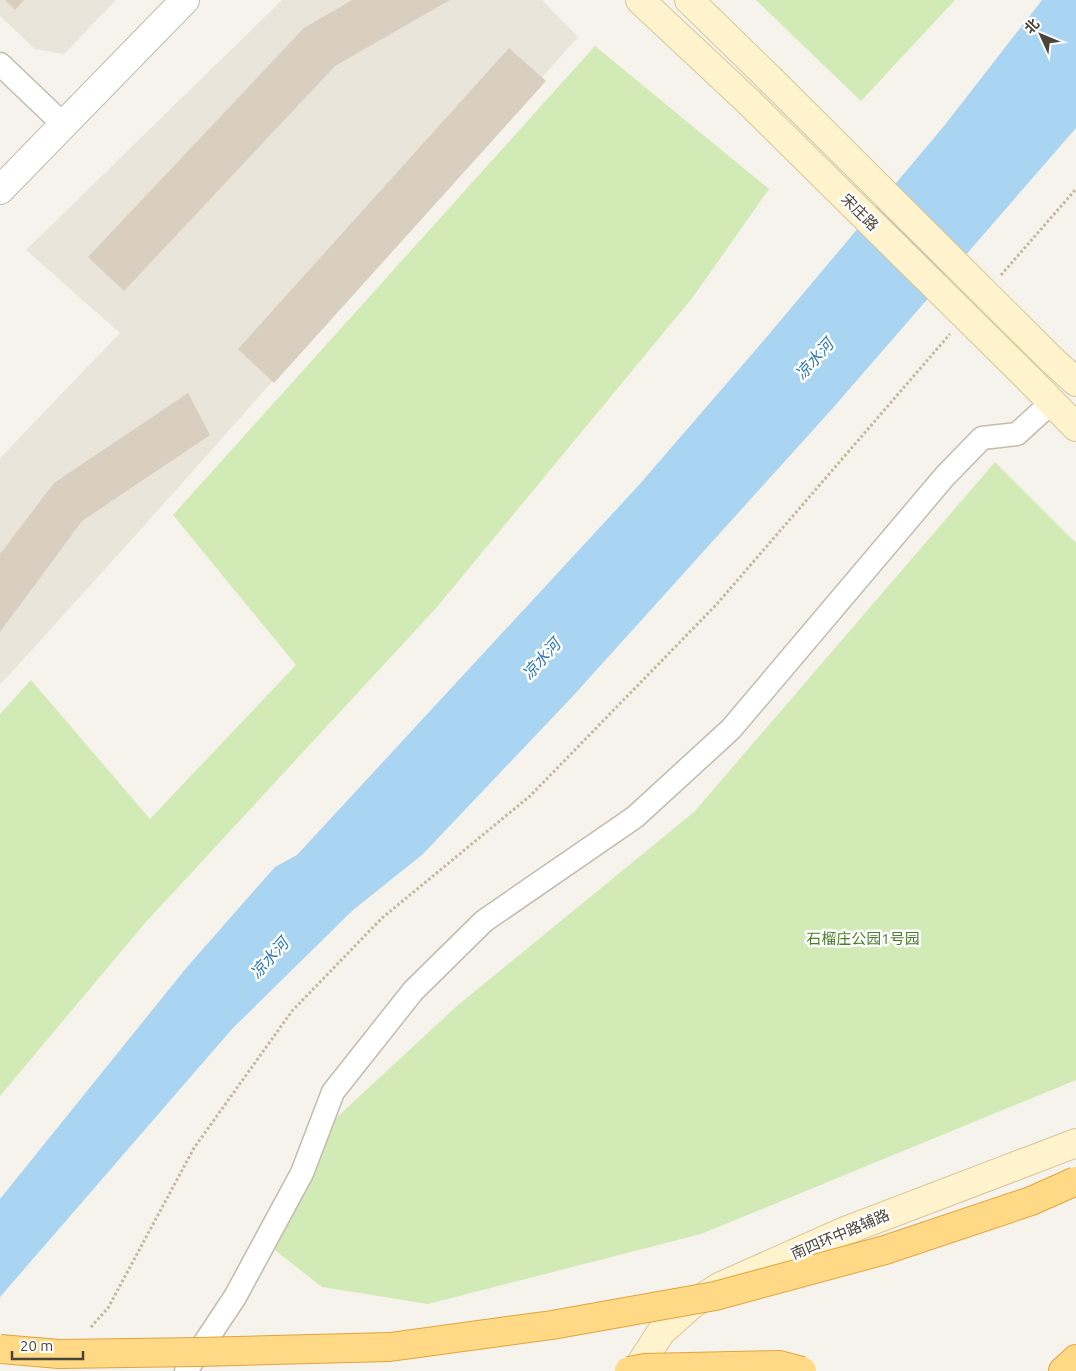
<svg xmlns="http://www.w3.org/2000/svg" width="1076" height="1371" font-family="Ubuntu,'Noto Sans SC',sans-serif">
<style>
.residential{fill:#eae5da}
.green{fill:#d2eab5}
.water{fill:#a9d4f2}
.building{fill:#d8cfc1}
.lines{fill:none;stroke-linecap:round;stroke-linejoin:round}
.minor-casing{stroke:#c2bbae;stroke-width:25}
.tertiary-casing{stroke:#c2bbae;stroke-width:30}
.secondary-casing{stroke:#d6c79b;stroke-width:30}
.trunk-casing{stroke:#e0a43c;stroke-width:30}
.path{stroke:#c4b79f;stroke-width:3;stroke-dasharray:2.5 2.5;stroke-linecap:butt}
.minor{stroke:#fff;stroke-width:22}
.tertiary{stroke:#fff;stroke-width:28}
.secondary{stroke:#fff3cd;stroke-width:28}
.trunk{stroke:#ffd985;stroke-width:28}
.secondary-bridge-casing{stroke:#d6c79b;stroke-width:30;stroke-linecap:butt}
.trunk-bridge-casing{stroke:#e0a43c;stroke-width:30;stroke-linecap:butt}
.secondary-bridge{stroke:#fff3cd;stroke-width:28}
.trunk-bridge{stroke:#ffd985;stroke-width:28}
.labels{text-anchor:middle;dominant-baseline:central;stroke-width:5;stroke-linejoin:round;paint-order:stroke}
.street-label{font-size:15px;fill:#4b4439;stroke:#fff}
.park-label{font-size:15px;fill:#4a7f2a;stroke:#fff}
.water-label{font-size:16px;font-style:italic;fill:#2e7ab2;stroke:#fff}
</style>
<rect width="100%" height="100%" fill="#f6f3ec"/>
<g class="residential">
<path d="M0 0H116L64 54 35 49 0 16Z"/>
<path d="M282 0H542L578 37 151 518 0 685V458L120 333 26 250Z"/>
</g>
<g class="green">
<path d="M756 0H955L861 101Z"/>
<path d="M595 46 769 189 693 297 437 607 145 923 0 1096V714L31 680 150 819 296 665 173 515Z"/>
<path d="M995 462 1076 543V1080L701 1234 428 1304 322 1287 271 1247 296 1155 457 1006 694 812Z"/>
</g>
<path class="water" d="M1042 0H1076V128L832 409 572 697 423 854 353 910 232 1029 0 1297V1199L187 967 275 867 297 855 639 485 759 346 944 126Z"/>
<g class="building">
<path d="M5 0H24L15 10Z"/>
<path d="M352 0H450L335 66 124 291 88 257 304 28Z"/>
<path d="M509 48 546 81 274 383 238 349Z"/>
<path d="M188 393 210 435 82 521 0 632V554L54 483Z"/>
</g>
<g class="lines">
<g class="minor-casing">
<g id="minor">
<path d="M0 64 64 125"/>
<path d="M186 1371 235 1297 302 1173 333 1092 413 991 484 921 635 817 731 729 945 476 982 438 1017 434 1052 402"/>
</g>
</g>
<g class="tertiary-casing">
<path id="tertiary" d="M0 190 185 0"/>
</g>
<g class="secondary-casing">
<g id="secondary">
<path d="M640 0 749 102"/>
<path d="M689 0 769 78"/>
<path d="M1051 359 1076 382"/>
<path d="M1031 381 1076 427"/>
<path d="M636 1371 661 1332 691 1305 719 1287 845 1231 1076 1143"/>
</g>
</g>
<g class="trunk-casing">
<path id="trunk" d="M1063 1371 1076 1359"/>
</g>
<g class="path">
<path d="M1001 275 1076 189"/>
<path d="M91 1327 108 1308 194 1148 292 1011 382 918 530 796 716 605 950 334"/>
</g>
<use href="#minor" class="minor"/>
<use href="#tertiary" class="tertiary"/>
<use href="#secondary" class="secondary"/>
<use href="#trunk" class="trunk"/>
<g class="secondary-bridge-casing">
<g id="secondary-bridge">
<path d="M769 78 1051 359"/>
<path d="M749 102 1031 381"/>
</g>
</g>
<g class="trunk-bridge-casing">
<g id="trunk-bridge">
<path d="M0 1349 59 1354 199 1352 390 1347 552 1325 715 1296 885 1250 1031 1201 1076 1181"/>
<path d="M629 1371 645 1368 779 1365 802 1371"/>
</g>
</g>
<use href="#secondary-bridge" class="secondary-bridge"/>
<use href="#trunk-bridge" class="trunk-bridge"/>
</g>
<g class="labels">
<g class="street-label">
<text transform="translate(860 212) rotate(45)">宋庄路</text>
<text transform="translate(840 1234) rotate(-23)">南四环中路辅路</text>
</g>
<g class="park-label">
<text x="863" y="938">石榴庄公园1号园</text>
</g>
<g class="water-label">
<text transform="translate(814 359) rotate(-48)">凉水河</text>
<text transform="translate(541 659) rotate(-48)">凉水河</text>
<text transform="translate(269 958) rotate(-48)">凉水河</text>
</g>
</g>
<g transform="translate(1041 35) rotate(314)" stroke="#ffffff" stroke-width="4" paint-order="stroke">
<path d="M0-4L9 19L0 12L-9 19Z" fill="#4b4439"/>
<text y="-8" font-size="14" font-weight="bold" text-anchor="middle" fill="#4b4439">北</text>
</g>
<path d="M12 1351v8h71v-8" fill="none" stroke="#4b4439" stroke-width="2.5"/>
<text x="20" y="1351" font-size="15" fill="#4b4439" stroke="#ffffff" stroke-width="4" paint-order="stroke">20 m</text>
</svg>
